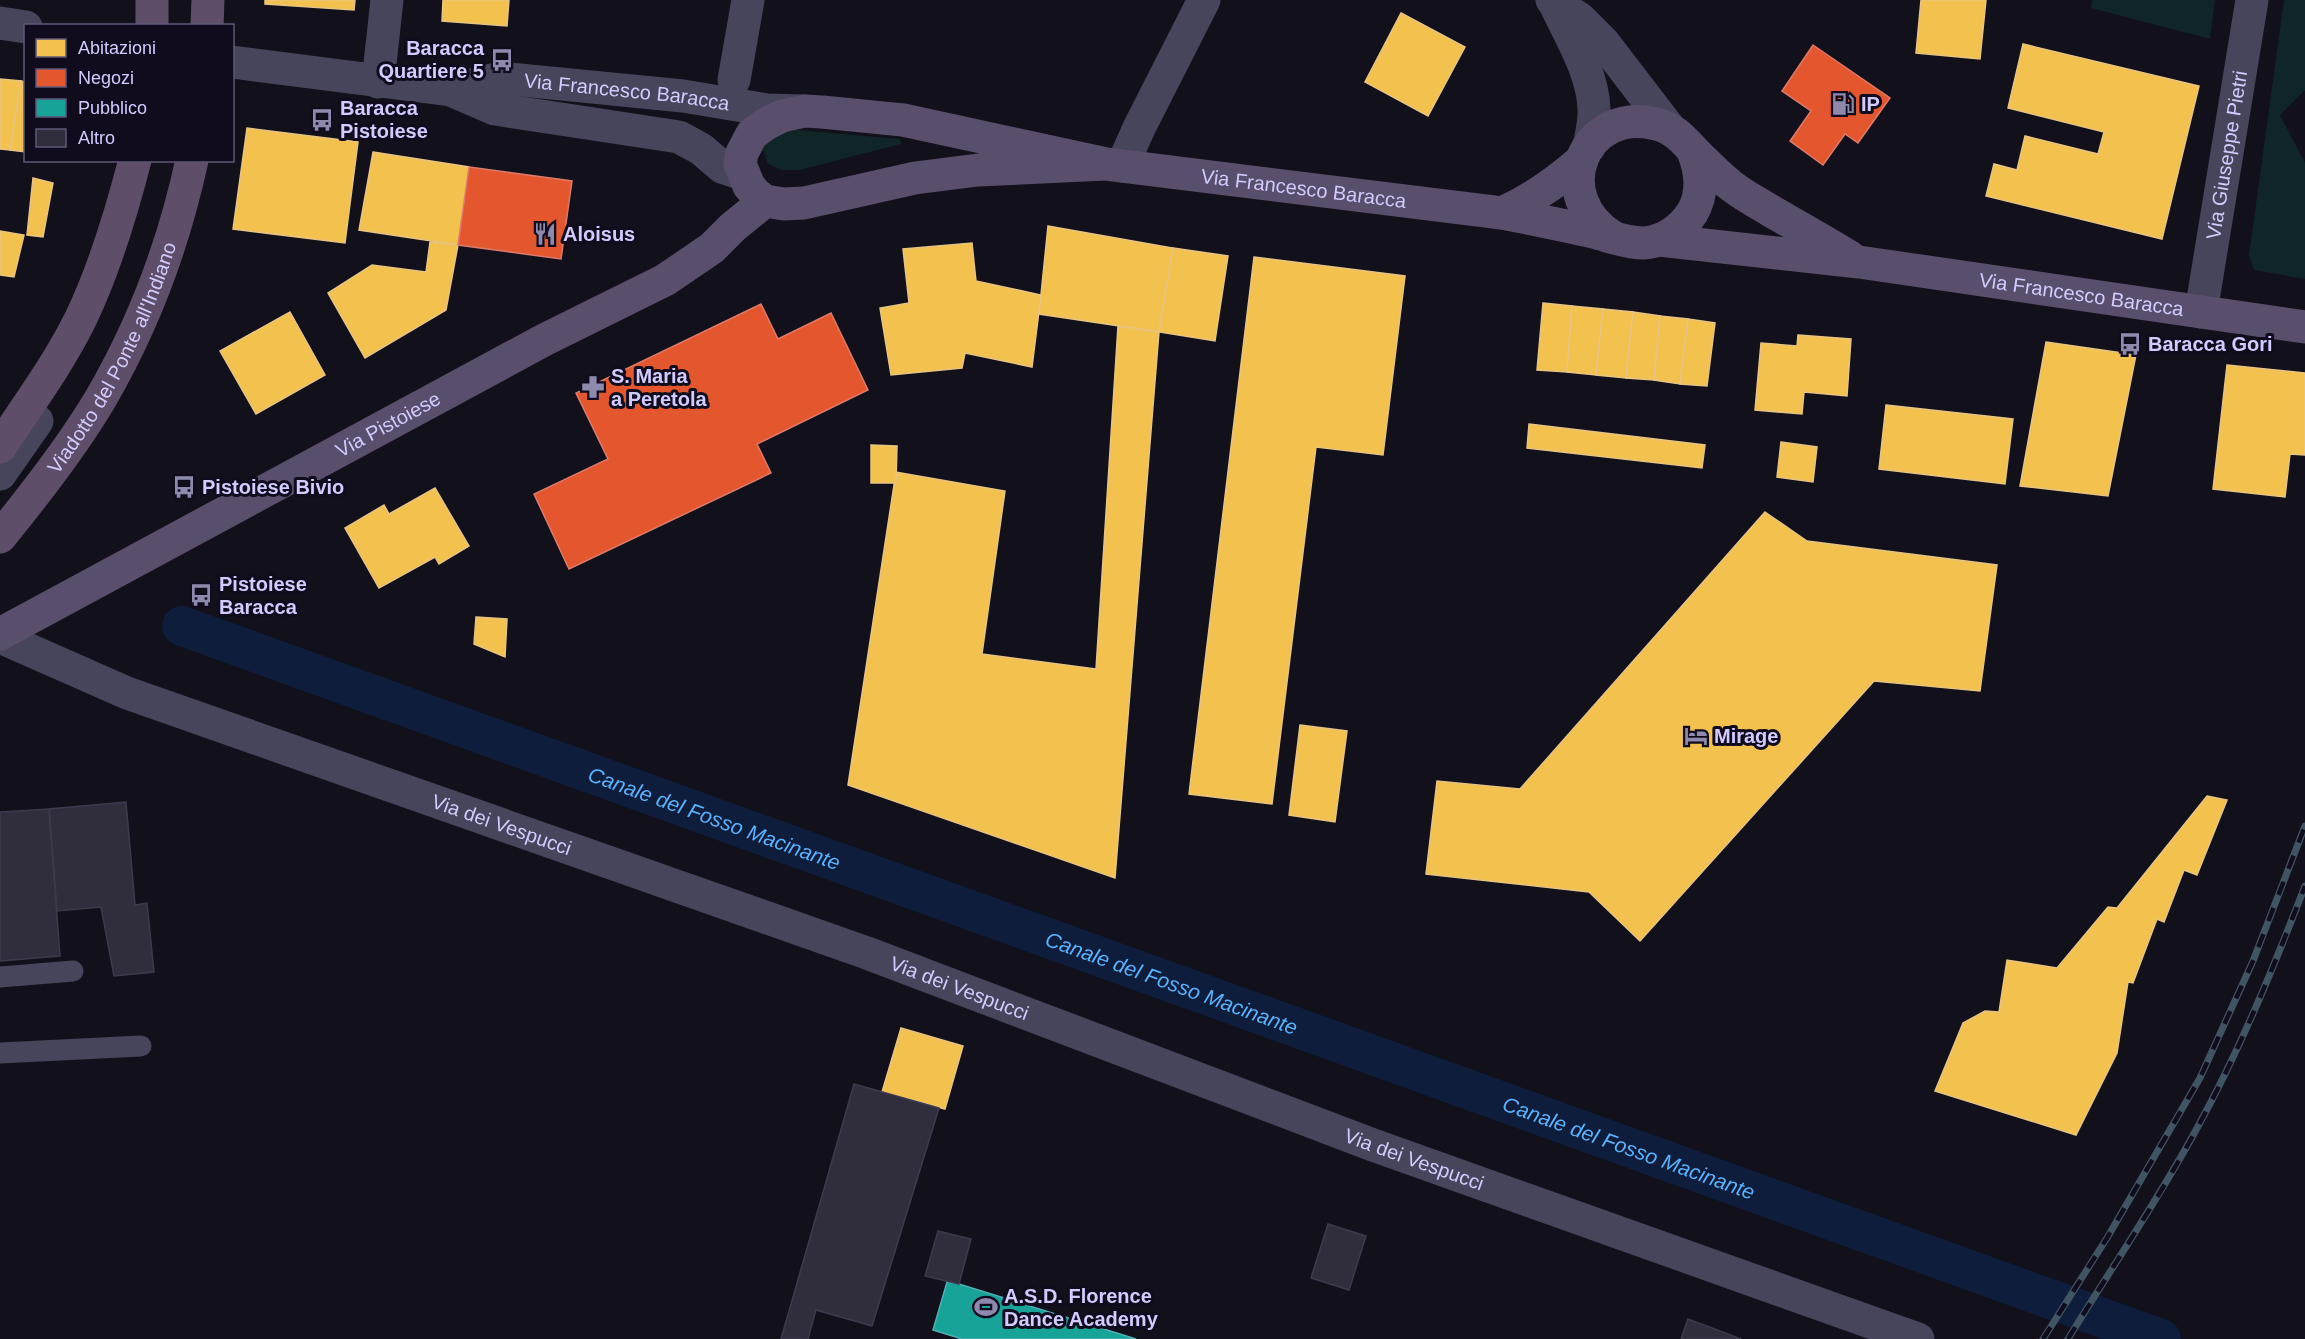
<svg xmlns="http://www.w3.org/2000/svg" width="2305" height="1339" font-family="Arial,sans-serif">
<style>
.green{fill:#102525}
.homes{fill:#f2c14e;stroke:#e8c483;stroke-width:1.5}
.shops{fill:#e4572e;stroke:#de7a6c;stroke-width:1.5}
.public{fill:#17a398;stroke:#4fafb7;stroke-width:1.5}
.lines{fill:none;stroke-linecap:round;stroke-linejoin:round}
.canal{stroke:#0d1d3b;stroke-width:40}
.building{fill:#302e3d;stroke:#3e3a4e;stroke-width:1.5}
.service{stroke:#46455b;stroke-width:21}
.minor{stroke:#46455b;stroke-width:33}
.tertiary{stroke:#46455b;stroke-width:33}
.primary{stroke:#5a4e6d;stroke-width:33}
.trunk{stroke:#5e4e69;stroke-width:33}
.rail-casing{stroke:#405463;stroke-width:7}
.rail{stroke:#100c1e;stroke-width:4.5;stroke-dasharray:14;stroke-linecap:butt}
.labels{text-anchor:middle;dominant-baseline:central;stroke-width:6;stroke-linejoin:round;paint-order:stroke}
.poi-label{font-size:20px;font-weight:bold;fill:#d1cbfe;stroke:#100c1e;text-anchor:start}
.street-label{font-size:20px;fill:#d1cbfe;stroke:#100c1e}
.water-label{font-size:21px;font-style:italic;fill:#5bb2fc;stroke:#100c1e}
</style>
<rect width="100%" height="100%" fill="#12101a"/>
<g class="green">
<path d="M2092 0H2215L2210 39 2091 8Z"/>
<path d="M2284 0H2305V90L2280 115 2305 163V279L2254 270 2249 255Z"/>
<path d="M788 129 900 139 901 144 799 170H782L768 164 763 150 766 142Z"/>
</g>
<g class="homes">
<path d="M265 0H355L354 10 265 4Z"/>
<path d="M443 0H509L507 26 442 21Z"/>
<path d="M1921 0H1986L1980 59 1916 53Z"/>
<path d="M1401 13 1465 47 1428 116 1365 82Z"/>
<path d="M2023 44 2199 86 2162 239 1986 196 1994 164 2017 170 2025 136 2098 154 2104 132 2008 108Z"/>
<path d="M0 79 21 81 10 150 0 149Z"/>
<path d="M21 81 26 82V152L10 150Z"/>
<path d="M247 128 358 142 345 243 233 229Z"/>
<path d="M373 152 469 167 458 245 359 230Z"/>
<path d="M33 178 53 183 43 237 27 235Z"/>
<path d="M1048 226 1173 248 1159 332 1039 314Z"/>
<path d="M0 231 24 235 14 277 0 275Z"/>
<path d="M430 242 458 245 446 310 365 358 328 293 372 265 426 272Z"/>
<path d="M972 243 976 281 1041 295 1032 367 965 353 962 368 891 375 880 308 909 303 903 249Z"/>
<path d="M1173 248 1228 256 1215 341 1159 332Z"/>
<path d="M1254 257 1405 276 1383 455 1316 447 1272 804 1189 794Z"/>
<path d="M1543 303 1572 306 1567 372 1537 370Z"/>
<path d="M1572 306 1603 309 1596 375 1567 372Z"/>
<path d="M1603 309 1633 312 1626 378 1596 375Z"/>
<path d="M290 312 325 375 256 414 220 351Z"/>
<path d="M1633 312 1660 316 1654 380 1626 378Z"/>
<path d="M1660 316 1688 319 1680 384 1654 380Z"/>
<path d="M1688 319 1715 323 1707 386 1680 384Z"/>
<path d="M1118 326 1159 332 1115 878 848 785 896 472 1005 491 982 654 1096 669Z"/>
<path d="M1798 335 1851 339 1847 396 1804 392 1802 414 1755 410 1761 343 1797 346Z"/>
<path d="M2046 342 2136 355 2108 496 2020 486Z"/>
<path d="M2227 365 2305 373V455L2290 454 2285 497 2213 489Z"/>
<path d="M1886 405 2013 419 2005 484 1879 469Z"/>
<path d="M1529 424 1705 445 1702 468 1527 448Z"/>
<path d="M1781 442 1817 447 1813 482 1777 477Z"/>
<path d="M871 445 897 446 896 483H871Z"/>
<path d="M435 488 469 546 439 564 435 557 379 588 345 528 384 505 389 514Z"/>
<path d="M1765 512 1807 541 1997 565 1980 691 1874 681 1640 941 1589 892 1426 874 1437 781 1520 789Z"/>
<path d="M476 617 507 619 505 657 474 644Z"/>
<path d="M1300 725 1347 731 1335 822 1289 815Z"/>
<path d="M2207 796 2227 800 2197 875 2184 870 2164 922 2157 919 2133 983 2128 982 2117 1053 2076 1135 1935 1091 1963 1023 1985 1011 1999 1012 2007 960 2057 968 2108 907 2117 908Z"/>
<path d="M901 1028 963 1046 945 1109 882 1092Z"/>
</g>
<g class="shops">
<path d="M1813 45 1890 98 1858 143 1845 134 1823 165 1790 141 1811 111 1782 91Z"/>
<path d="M469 167 572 181 561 259 458 245Z"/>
<path d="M761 304 778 339 831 313 868 390 757 444 771 473 569 569 534 494 608 459 576 393Z"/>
</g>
<path class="public" d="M947 1282 959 1284 1136 1339H962L933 1330Z"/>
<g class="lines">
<path class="canal" id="s1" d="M182 626 2161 1339"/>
</g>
<g class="building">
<path d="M126 802 135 905 147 903 154 972 114 976 101 907 57 911 49 809Z"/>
<path d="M49 809 60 956 0 961V812Z"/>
<path d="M854 1084 939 1108 872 1326 816 1310 808 1339H781Z"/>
<path d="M1328 1224 1366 1236 1349 1290 1311 1278Z"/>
<path d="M938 1231 971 1239 959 1284 925 1276Z"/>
<path d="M1688 1319 1741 1339H1681Z"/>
</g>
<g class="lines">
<g class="service">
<path d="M0 977 73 971"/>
<path d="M0 1053 141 1046"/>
</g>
<g class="minor">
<path d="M1555 4C1570 36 1593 73 1594 109 1595 121 1591 135 1589 147"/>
<path d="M734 80 748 0"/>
<path d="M378 82 387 0"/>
<path id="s2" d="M451 90 500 78 683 96 767 110 804 111"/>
<path d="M1122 166 1139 128 1204 0"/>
<path id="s3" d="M2201 312 2252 0"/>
<path d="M0 474 37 421"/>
<path id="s4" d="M0 637 127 693 867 953 1373 1145 1918 1339"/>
</g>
<g class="tertiary">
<path d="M1552 0 1580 19 1604 43 1670 129"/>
<path d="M0 23 26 27"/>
<path d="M232 62 451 90 495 109 679 137 701 149 722 167 743 174"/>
</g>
<g class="primary">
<path id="s5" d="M1106 164 978 170 915 178 804 203 784 204 765 201 756 194 749 186 740 164 742 153 752 134 766 124 782 116 805 111 822 112 903 120 1106 164 1502 213C1533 219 1563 225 1593 232 1609 236 1626 243 1643 243 1663 242 1681 230 1692 213 1704 193 1701 171 1693 151"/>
<path d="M1502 213C1533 199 1557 182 1582 160"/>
<path d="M1613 237C1547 196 1583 106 1656 124 1678 129 1687 145 1702 159 1711 168 1719 176 1729 184 1742 195 1757 202 1771 211 1797 226 1824 241 1850 257"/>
<path id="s6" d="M1659 240 1859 262 2305 327"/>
<path id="s7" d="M0 634 544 340 665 280 712 248 733 227 765 201"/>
</g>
<g class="trunk">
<path d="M152 0V26"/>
<path d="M207 26 208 0"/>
<path d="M0 447C28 405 59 363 81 318 105 268 121 214 135 160"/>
<path id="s8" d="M0 537C36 493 72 447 101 398 144 324 174 243 192 160"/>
</g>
<g class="rail-casing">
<g id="rail">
<path d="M2043 1339 2107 1238 2200 1078 2253 961 2305 826"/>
<path d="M2068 1339C2110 1270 2157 1202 2196 1130 2239 1052 2273 969 2305 886"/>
</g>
</g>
<use href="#rail" class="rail"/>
</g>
<defs>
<g id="bus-bare" transform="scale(1.8)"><path d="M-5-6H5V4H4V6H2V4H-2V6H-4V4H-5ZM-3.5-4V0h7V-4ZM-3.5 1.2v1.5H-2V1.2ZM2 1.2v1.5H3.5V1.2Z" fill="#8e8aae" stroke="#100c1e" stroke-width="2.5" paint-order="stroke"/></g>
<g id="fuel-bare" transform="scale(1.8)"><path d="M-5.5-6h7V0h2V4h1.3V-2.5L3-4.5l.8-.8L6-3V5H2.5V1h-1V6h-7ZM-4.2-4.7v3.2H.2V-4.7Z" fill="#8e8aae" stroke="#100c1e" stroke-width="2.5" paint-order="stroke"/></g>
<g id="restaurant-bare" transform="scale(1.8)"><path d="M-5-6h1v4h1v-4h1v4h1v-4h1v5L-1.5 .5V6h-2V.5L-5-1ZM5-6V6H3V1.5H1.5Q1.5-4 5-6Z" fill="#8e8aae" stroke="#100c1e" stroke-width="2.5" paint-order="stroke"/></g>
<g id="pharmacy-bare" transform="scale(1.8)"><path d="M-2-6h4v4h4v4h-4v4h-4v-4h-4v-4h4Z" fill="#8e8aae" stroke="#100c1e" stroke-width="2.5" paint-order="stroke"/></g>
<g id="hotel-bare" transform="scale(1.8)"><path d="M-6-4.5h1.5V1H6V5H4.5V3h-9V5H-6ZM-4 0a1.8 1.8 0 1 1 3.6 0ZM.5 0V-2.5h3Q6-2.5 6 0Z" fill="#8e8aae" stroke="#100c1e" stroke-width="2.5" paint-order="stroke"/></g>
<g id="stadium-bare" transform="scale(1.8)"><path d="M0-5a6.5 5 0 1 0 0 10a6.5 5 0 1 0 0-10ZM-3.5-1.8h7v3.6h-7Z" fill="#8e8aae" stroke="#100c1e" stroke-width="2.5" paint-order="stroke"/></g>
</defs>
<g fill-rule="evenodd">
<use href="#bus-bare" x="502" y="60"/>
<use href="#fuel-bare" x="1843" y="104"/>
<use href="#bus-bare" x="322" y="120"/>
<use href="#restaurant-bare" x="545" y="234"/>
<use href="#bus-bare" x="2130" y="344"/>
<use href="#pharmacy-bare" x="593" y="387"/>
<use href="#bus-bare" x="184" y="487"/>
<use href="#bus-bare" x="201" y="595"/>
<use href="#hotel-bare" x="1696" y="736"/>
<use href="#stadium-bare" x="986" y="1307"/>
</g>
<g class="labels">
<g class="poi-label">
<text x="484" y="48" text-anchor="end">Baracca<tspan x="484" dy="23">Quartiere 5</tspan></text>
<text x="1861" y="104">IP</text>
<text x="340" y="108">Baracca<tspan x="340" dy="23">Pistoiese</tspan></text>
<text x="563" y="234">Aloisus</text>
<text x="2148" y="344">Baracca Gori</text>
<text x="611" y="376">S. Maria<tspan x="611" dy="23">a Peretola</tspan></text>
<text x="202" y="487">Pistoiese Bivio</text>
<text x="219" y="584">Pistoiese<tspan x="219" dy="23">Baracca</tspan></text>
<text x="1714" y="736">Mirage</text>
<text x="1004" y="1296">A.S.D. Florence<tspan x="1004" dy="23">Dance Academy</tspan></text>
</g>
<g class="street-label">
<text stroke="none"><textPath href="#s2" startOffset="178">Via Francesco Baracca</textPath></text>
<text stroke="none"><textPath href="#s3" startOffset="159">Via Giuseppe Pietri</textPath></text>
<text stroke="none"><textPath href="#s5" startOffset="987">Via Francesco Baracca</textPath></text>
<text stroke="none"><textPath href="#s6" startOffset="426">Via Francesco Baracca</textPath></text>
<text stroke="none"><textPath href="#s8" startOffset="213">Viadotto del Ponte all'Indiano</textPath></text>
<text stroke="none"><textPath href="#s7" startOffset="441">Via Pistoiese</textPath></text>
<text stroke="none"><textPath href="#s4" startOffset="536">Via dei Vespucci</textPath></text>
<text stroke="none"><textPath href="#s4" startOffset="1022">Via dei Vespucci</textPath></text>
<text stroke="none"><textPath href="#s4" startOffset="1508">Via dei Vespucci</textPath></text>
</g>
<g class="water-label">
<text stroke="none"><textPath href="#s1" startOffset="566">Canale del Fosso Macinante</textPath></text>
<text stroke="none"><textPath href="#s1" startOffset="1052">Canale del Fosso Macinante</textPath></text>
<text stroke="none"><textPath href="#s1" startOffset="1538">Canale del Fosso Macinante</textPath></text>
</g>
</g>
<rect x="24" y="24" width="210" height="138" fill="#100c1e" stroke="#5d5878" stroke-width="1.5"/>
<rect x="36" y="39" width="30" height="18" fill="#f2c14e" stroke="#5d5878" stroke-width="1.5"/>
<text x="78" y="54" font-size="18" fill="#d1cbfe">Abitazioni</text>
<rect x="36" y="69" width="30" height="18" fill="#e4572e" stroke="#5d5878" stroke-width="1.5"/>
<text x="78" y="84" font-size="18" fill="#d1cbfe">Negozi</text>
<rect x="36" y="99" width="30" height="18" fill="#17a398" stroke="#5d5878" stroke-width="1.5"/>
<text x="78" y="114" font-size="18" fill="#d1cbfe">Pubblico</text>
<rect x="36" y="129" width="30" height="18" fill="#302e3d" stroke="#5d5878" stroke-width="1.5"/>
<text x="78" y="144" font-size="18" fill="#d1cbfe">Altro</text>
</svg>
